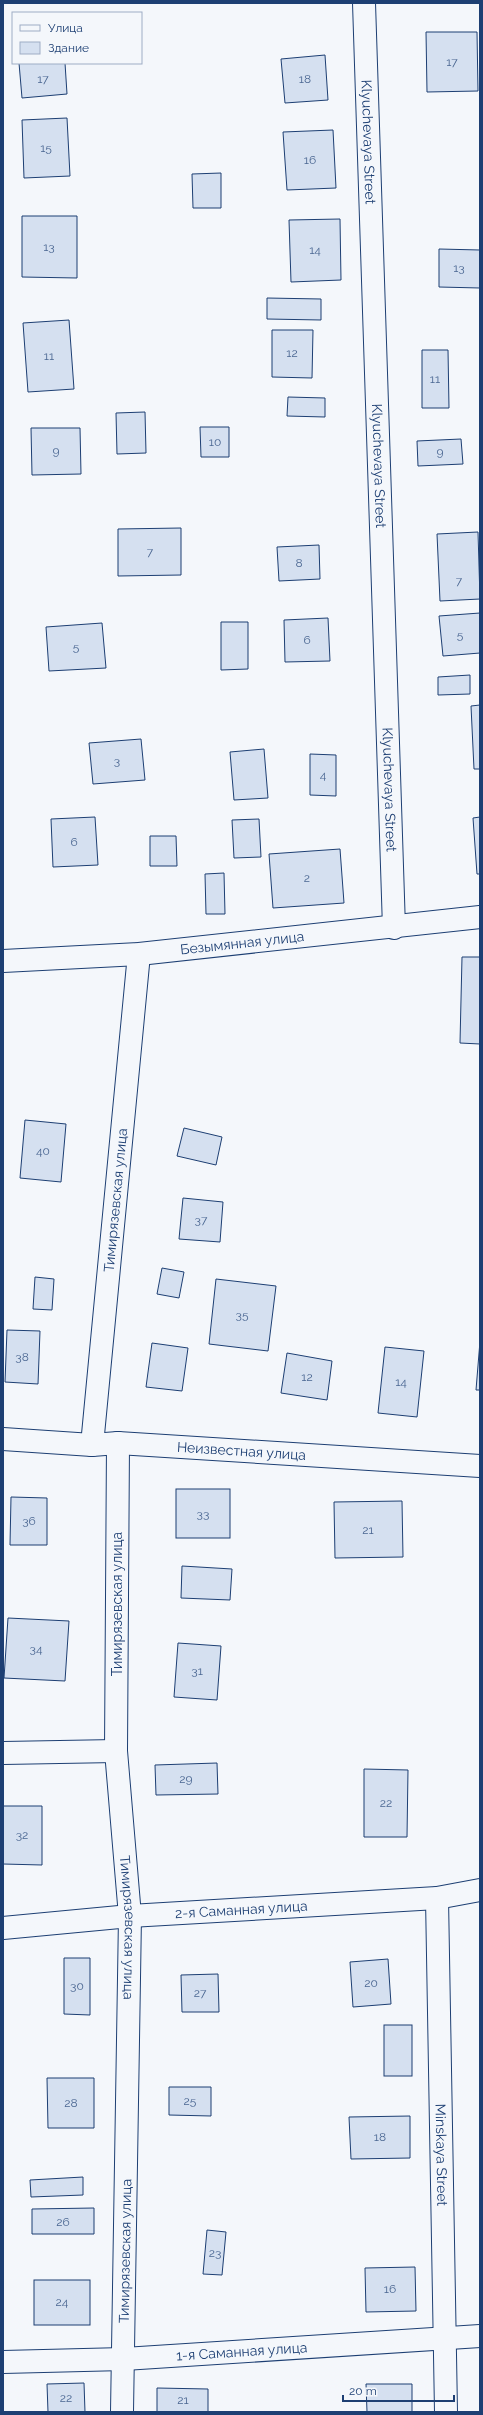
<svg xmlns="http://www.w3.org/2000/svg" width="483" height="2415" font-family="Raleway,sans-serif">
<style>
.building{fill:#d5e0f0;stroke:#1d3f73}
.lines{fill:none;stroke-linecap:round;stroke-linejoin:round}
.minor-casing{stroke:#1d3f73;stroke-width:24}
.minor{stroke:#f4f7fb;stroke-width:22}
.labels{text-anchor:middle;dominant-baseline:central;stroke-width:3;stroke-linejoin:round;paint-order:stroke}
.number-label{font-size:12px;fill:#4b6792}
.street-label{font-size:14px;fill:#1d3f73;stroke:#f4f7fb}
</style>
<rect width="100%" height="100%" fill="#f4f7fb"/>
<g class="building">
<path d="M426 32H477L478 91 427 92Z"/>
<path d="M325 55 328 100 285 103 281 59Z"/>
<path d="M19 63H65L67 94 22 98Z"/>
<path d="M67 118 70 176 24 178 22 120Z"/>
<path d="M333 130 336 188 287 190 283 132Z"/>
<path d="M221 173V208H193L192 174Z"/>
<path d="M22 216H77V278L22 277Z"/>
<path d="M340 219 341 280 291 282 289 220Z"/>
<path d="M439 249 480 250V288L439 287Z"/>
<path d="M267 298 321 299V320L267 319Z"/>
<path d="M69 320 74 389 28 392 23 323Z"/>
<path d="M272 330H313L312 378 272 377Z"/>
<path d="M422 350H448L449 408H422Z"/>
<path d="M288 397 325 398V417L287 416Z"/>
<path d="M145 412 146 453 117 454 116 413Z"/>
<path d="M200 427H229V457H201Z"/>
<path d="M31 428H80L81 474 32 475Z"/>
<path d="M461 439 463 464 418 466 417 441Z"/>
<path d="M181 528V575L118 576V529Z"/>
<path d="M478 532 480 599 440 601 437 534Z"/>
<path d="M319 545 320 579 279 581 277 547Z"/>
<path d="M480 613V653L443 656 439 616Z"/>
<path d="M328 618 330 661 285 662 284 620Z"/>
<path d="M221 622H248V669L221 670Z"/>
<path d="M102 623 106 668 49 671 46 627Z"/>
<path d="M470 675V694L438 695V677Z"/>
<path d="M480 705V769H474L471 706Z"/>
<path d="M141 739 145 780 93 784 89 743Z"/>
<path d="M264 749 268 798 234 800 230 752Z"/>
<path d="M310 754 336 755V796L310 795Z"/>
<path d="M95 817 98 865 53 867 51 819Z"/>
<path d="M480 817V874H477L473 818Z"/>
<path d="M259 819 261 857 234 858 232 820Z"/>
<path d="M150 836H176L177 866H150Z"/>
<path d="M340 849 344 903 273 908 269 854Z"/>
<path d="M224 873 225 914H206L205 874Z"/>
<path d="M462 957H480V1044L460 1043Z"/>
<path d="M25 1120 66 1124 61 1182 20 1178Z"/>
<path d="M184 1128 222 1137 216 1165 177 1156Z"/>
<path d="M183 1198 223 1202 220 1242 179 1239Z"/>
<path d="M162 1268 184 1272 179 1298 157 1294Z"/>
<path d="M35 1277 54 1279 52 1310 33 1309Z"/>
<path d="M216 1279 276 1286 268 1351 209 1344Z"/>
<path d="M7 1330 40 1331 38 1384 5 1382Z"/>
<path d="M480 1341V1390H476Z"/>
<path d="M152 1343 188 1348 182 1391 146 1387Z"/>
<path d="M385 1347 424 1351 417 1417 378 1413Z"/>
<path d="M287 1353 332 1361 327 1400 281 1393Z"/>
<rect x="176" y="1489" width="54" height="49"/>
<path d="M11 1497 47 1498V1545H10Z"/>
<path d="M402 1501 403 1557 335 1558 334 1502Z"/>
<path d="M182 1566 232 1569 230 1600 181 1598Z"/>
<path d="M8 1618 69 1621 65 1681 4 1678Z"/>
<path d="M178 1643 221 1646 217 1700 174 1697Z"/>
<path d="M217 1763 218 1794 156 1795 155 1765Z"/>
<path d="M364 1769 408 1770 407 1837H364Z"/>
<path d="M3 1806H42V1865L3 1864Z"/>
<path d="M64 1958H90V2015L64 2014Z"/>
<path d="M388 1959 391 2004 353 2007 350 1962Z"/>
<path d="M218 1974 219 2012H182L181 1975Z"/>
<rect x="384" y="2025" width="28" height="51"/>
<path d="M47 2078H94V2128H48Z"/>
<path d="M169 2087H211V2116L169 2115Z"/>
<path d="M410 2116V2158L351 2159 349 2117Z"/>
<path d="M83 2177V2195L31 2197 30 2180Z"/>
<path d="M94 2208V2234H32V2209Z"/>
<path d="M207 2230 226 2232 222 2275 203 2274Z"/>
<path d="M415 2267 416 2311 366 2312 365 2268Z"/>
<rect x="34" y="2280" width="56" height="45"/>
<path d="M84 2383 85 2412H48L47 2384Z"/>
<path d="M366 2384H412V2412H367Z"/>
<path d="M157 2388 208 2389V2412H157Z"/>
</g>
<g class="lines">
<g class="minor-casing">
<g id="minor">
<path id="s1" d="M364 3 394 928"/>
<path id="s2" d="M3 961 139 954 480 917"/>
<path id="s3" d="M3 1439 92 1445 118 1443 480 1466"/>
<path id="s4" d="M118 1443 116 1751 130 1916 122 2412"/>
<path id="s5" d="M92 1445 139 954"/>
<path d="M3 1753 116 1751"/>
<path id="s6" d="M437 1898 446 2412"/>
<path id="s7" d="M3 1928 130 1916 437 1898 480 1890"/>
<path id="s8" d="M3 2362 124 2359 480 2336"/>
</g>
</g>
<use href="#minor" class="minor"/>
</g>
<g class="labels">
<g class="number-label">
<text x="452" y="62">17</text>
<text x="43" y="79">17</text>
<text x="305" y="79">18</text>
<text x="46" y="148">15</text>
<text x="310" y="160">16</text>
<text x="49" y="247">13</text>
<text x="315" y="250">14</text>
<text x="459" y="268">13</text>
<text x="292" y="353">12</text>
<text x="49" y="356">11</text>
<text x="435" y="379">11</text>
<text x="215" y="442">10</text>
<text x="56" y="451">9</text>
<text x="440" y="452">9</text>
<text x="150" y="552">7</text>
<text x="299" y="563">8</text>
<text x="459" y="581">7</text>
<text x="460" y="635">5</text>
<text x="307" y="640">6</text>
<text x="76" y="647">5</text>
<text x="117" y="761">3</text>
<text x="323" y="775">4</text>
<text x="74" y="842">6</text>
<text x="307" y="878">2</text>
<text x="43" y="1151">40</text>
<text x="201" y="1220">37</text>
<text x="242" y="1315">35</text>
<text x="22" y="1357">38</text>
<text x="307" y="1377">12</text>
<text x="401" y="1382">14</text>
<text x="203" y="1514">33</text>
<text x="29" y="1521">36</text>
<text x="368" y="1530">21</text>
<text x="36" y="1649">34</text>
<text x="197" y="1671">31</text>
<text x="186" y="1779">29</text>
<text x="386" y="1803">22</text>
<text x="22" y="1835">32</text>
<text x="371" y="1983">20</text>
<text x="77" y="1986">30</text>
<text x="200" y="1993">27</text>
<text x="190" y="2101">25</text>
<text x="71" y="2103">28</text>
<text x="380" y="2137">18</text>
<text x="63" y="2222">26</text>
<text x="215" y="2253">23</text>
<text x="390" y="2289">16</text>
<text x="62" y="2302">24</text>
<text x="66" y="2398">22</text>
<text x="183" y="2400">21</text>
</g>
<g class="street-label">
<text stroke="none"><textPath href="#s1" startOffset="139">Klyuchevaya Street</textPath></text>
<text stroke="none"><textPath href="#s1" startOffset="463">Klyuchevaya Street</textPath></text>
<text stroke="none"><textPath href="#s1" startOffset="787">Klyuchevaya Street</textPath></text>
<text stroke="none"><textPath href="#s2" startOffset="240">Безымянная улица</textPath></text>
<text stroke="none"><textPath href="#s5" startOffset="246">Тимирязевская улица</textPath></text>
<text stroke="none"><textPath href="#s3" startOffset="239">Неизвестная улица</textPath></text>
<text transform="translate(117 1604) rotate(-90)">Тимирязевская улица</text>
<text stroke="none"><textPath href="#s7" startOffset="239">2-я Саманная улица</textPath></text>
<text stroke="none"><textPath href="#s4" startOffset="485">Тимирязевская улица</textPath></text>
<text stroke="none"><textPath href="#s6" startOffset="257">Minskaya Street</textPath></text>
<text transform="translate(125 2251) rotate(-89)">Тимирязевская улица</text>
<text stroke="none"><textPath href="#s8" startOffset="239">1-я Саманная улица</textPath></text>
</g>
</g>
<rect width="483" height="2415" fill="none" stroke="#1d3f73" stroke-width="8"/>
<rect x="12" y="12" width="130" height="52" fill="#f4f7fb" stroke="#9eadc5"/>
<rect x="20" y="25" width="20" height="6" fill="#f4f7fb" stroke="#9eadc5"/>
<text x="48" y="32" font-size="12" fill="#1d3f73">Улица</text>
<rect x="20" y="42" width="20" height="12" fill="#d5e0f0" stroke="#9eadc5"/>
<text x="48" y="52" font-size="12" fill="#1d3f73">Здание</text>
<path d="M343 2395v6h111v-6" fill="none" stroke="#1d3f73" stroke-width="2"/>
<text x="349" y="2395" font-size="12" fill="#1d3f73" stroke="#f4f7fb" stroke-width="3" paint-order="stroke">20 m</text>
</svg>
